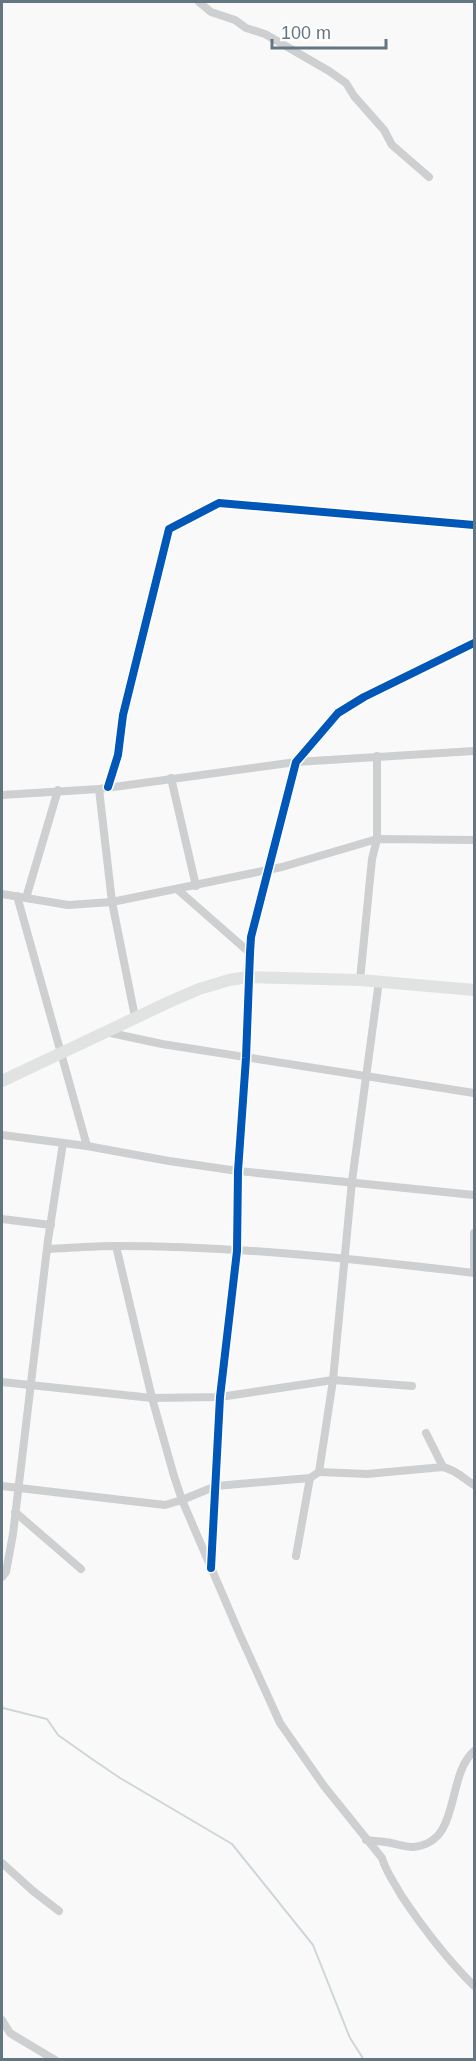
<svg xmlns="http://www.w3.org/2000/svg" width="476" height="2061" font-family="Arial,sans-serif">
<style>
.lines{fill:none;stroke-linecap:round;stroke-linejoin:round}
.stream{stroke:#ced6d9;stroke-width:2}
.street{stroke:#cecfd0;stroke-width:8}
.secondary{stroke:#e1e2e2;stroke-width:10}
.primary{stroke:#e1e2e2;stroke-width:12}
.cycleway-casing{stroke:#fff;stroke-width:11}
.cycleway{stroke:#0057b8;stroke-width:8}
</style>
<rect width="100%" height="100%" fill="#f9f9f9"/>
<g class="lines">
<path class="stream" d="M2 1705 3 1708 47 1719 58 1735 92 1759 120 1778 232 1844 313 1945 350 2038 364 2060"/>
<g class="street">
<path d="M199 2 211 12 235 20 246 28 265 34 329 71 346 83 354 96 384 130 392 145 429 177"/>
<path d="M171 778 196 886"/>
<path d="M108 787 118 755 123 715 169 529 219 503 474 525"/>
<path d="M99 789 112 902 135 1017"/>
<path d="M2 795 99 789 296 762 474 751"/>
<path d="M177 889 250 953"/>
<path d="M2 894 68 905 112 902 282 867 377 839 474 840"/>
<path d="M17 896 87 1146"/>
<path d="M26 898 58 790"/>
<path d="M360 980 372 859 377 839V756"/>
<path d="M106 1032 162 1044 474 1093"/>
<path d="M2 1135 87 1146 169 1161 238 1171 474 1195"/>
<path d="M2 1219 51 1225"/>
<path d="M474 1233V1271"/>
<path d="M116 1246 152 1398 174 1476 182 1500 240 1635 280 1723 324 1786 382 1858C386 1872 394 1882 401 1895 423 1928 446 1958 474 1986"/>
<path d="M48 1249C70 1248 93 1246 116 1246 236 1246 356 1259 474 1273"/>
<path d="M2 1382 152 1398 220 1397 333 1380 412 1386"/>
<path d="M443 1467C456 1470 463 1478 474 1485"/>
<path d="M319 1472 367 1474 443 1467 426 1433"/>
<path d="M2 1486 165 1505 182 1500 216 1486 310 1478"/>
<path d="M15 1512 81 1569"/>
<path d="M296 1556 310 1478 319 1472 333 1380 352 1181 379 981"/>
<path d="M211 1567 220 1397 237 1251 238 1171 246 1058 248 977"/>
<path d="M2 1577 6 1572 13 1534 48 1240 63 1143"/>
<path d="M366 1840C373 1841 379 1841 385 1842 394 1843 404 1847 413 1847 462 1843 445 1777 474 1751"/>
<path d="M2 1863 33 1891 59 1911"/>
<path d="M2 2020 10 2033 55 2060"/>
</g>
<path class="secondary" d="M248 977 251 937 296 762 338 713 364 697 474 643"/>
<path class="primary" d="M2 1081 169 1002 199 989 229 980 248 977 360 980 474 990"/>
<g class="cycleway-casing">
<g id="cycleway">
<path d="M108 787 118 755 123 715 169 529 219 503 474 525"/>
<path d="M211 1568 220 1397 237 1251 238 1171 246 1058 250 953 251 937 296 762 338 713 364 697 474 643"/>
</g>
</g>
<use href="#cycleway" class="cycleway"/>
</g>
<rect width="476" height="2061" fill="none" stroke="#657683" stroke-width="6"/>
<path d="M272 39v9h114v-9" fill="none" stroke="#657683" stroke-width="3"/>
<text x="281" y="39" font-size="18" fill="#657683" stroke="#ffffff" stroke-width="4.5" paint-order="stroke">100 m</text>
</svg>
